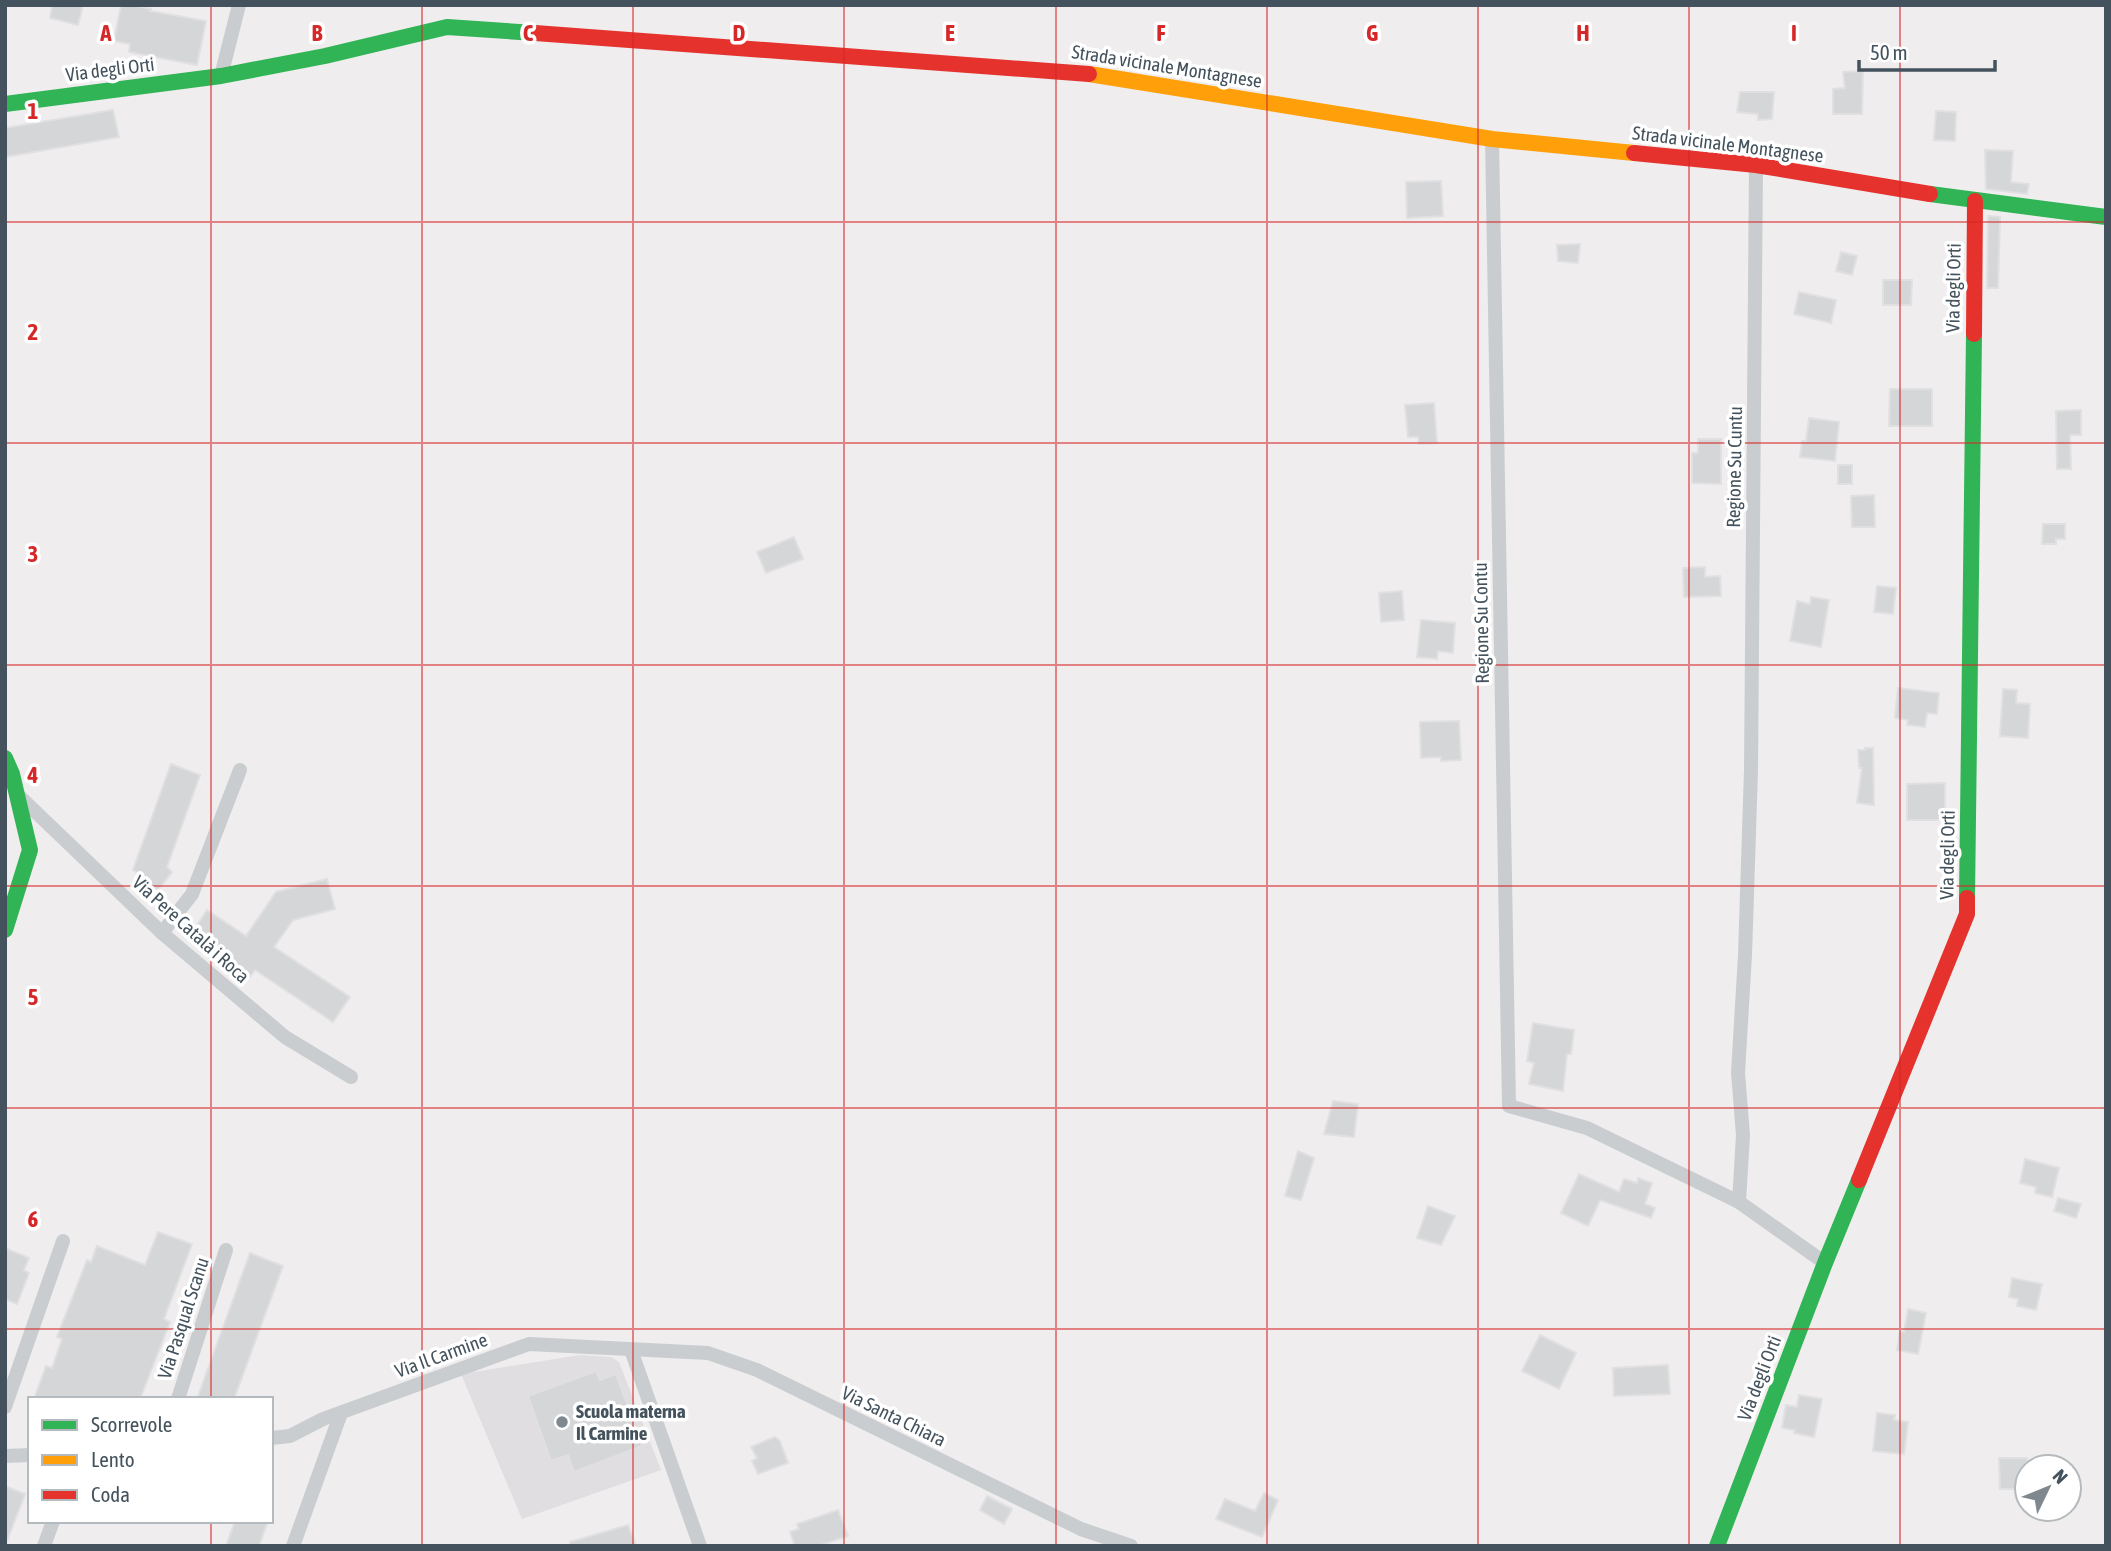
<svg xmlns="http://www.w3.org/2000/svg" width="2111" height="1551" font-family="'Asap Condensed',sans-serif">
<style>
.education{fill:#e0dee0}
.building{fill:#d5d6d8;stroke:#e0dfe1;stroke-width:2}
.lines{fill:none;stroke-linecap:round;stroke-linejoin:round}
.street{stroke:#c9cdcf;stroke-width:14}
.fast{stroke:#30b455;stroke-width:16}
.slow{stroke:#ff9f0a;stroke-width:16}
.jam{stroke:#e5322d;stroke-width:16}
.grid{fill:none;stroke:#d62828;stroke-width:2;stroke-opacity:0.55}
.poi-dot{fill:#7f888f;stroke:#fff;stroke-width:2.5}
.labels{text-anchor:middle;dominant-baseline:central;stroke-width:7;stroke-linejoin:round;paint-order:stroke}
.street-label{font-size:19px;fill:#43525c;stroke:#fff}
.poi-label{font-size:19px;font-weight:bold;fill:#43525c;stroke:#fff;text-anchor:start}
.grid-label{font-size:23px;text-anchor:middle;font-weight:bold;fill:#d62828;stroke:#fff;stroke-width:7;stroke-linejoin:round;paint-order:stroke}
</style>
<rect width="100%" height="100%" fill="#efedee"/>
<path class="education" d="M580 1355 611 1357 619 1362 661 1470 522 1519 461 1374Z"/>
<g class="building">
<path d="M52 5H83L78 25 50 18Z"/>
<path d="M121 5H132L151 9 150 11 206 21 197 65 129 52 130 44 114 41Z"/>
<path d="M1863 71 1862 114H1833V89L1845 88 1843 72Z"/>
<path d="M1740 92H1774L1772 119 1758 120V114L1737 112Z"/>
<path d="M113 110 119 137 5 157V128Z"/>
<path d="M1936 111 1956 112 1955 141 1934 140Z"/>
<path d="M1985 150 2013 151 2011 182 2029 184 2027 194 1986 189Z"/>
<path d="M1441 181 1443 216 1407 218 1406 182Z"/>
<path d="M1988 216 2000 217 1998 288H1987Z"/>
<path d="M1580 244 1578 263 1558 261 1557 245Z"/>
<path d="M1841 252 1857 256 1852 275 1836 271Z"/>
<path d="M1883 280H1912L1911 305H1883Z"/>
<path d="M1799 292 1836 300 1831 323 1794 314Z"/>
<path d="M1890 389H1932V426H1889Z"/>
<path d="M1434 403 1437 443 1419 444 1418 437H1408L1405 405Z"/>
<path d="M2081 410V435H2070L2071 469H2057L2056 411Z"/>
<path d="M1809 418 1839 422 1835 461 1800 457 1802 441H1806Z"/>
<path d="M1698 439H1721V484L1692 483V453H1698Z"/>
<rect x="1838" y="465" width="14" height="19"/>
<path d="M1874 495 1875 527H1852L1851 496Z"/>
<path d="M2043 524H2065V539H2056V544H2042Z"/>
<path d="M794 537 803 559 766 573 757 552Z"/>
<path d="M1705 567V577L1720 576 1721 596 1684 597 1683 568Z"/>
<path d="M1877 586 1896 588 1893 614 1874 612Z"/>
<path d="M1402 591 1404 620 1381 622 1379 593Z"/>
<path d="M1811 597 1829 600 1821 647 1790 641 1797 601 1810 604Z"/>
<path d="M1421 620 1455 623 1453 653 1438 651 1437 659 1417 657Z"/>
<path d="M1898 688 1939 693 1937 714 1927 713 1925 727 1907 725 1908 720 1895 718Z"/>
<path d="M2003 689 2017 690 2016 703 2030 704 2028 738 2000 736Z"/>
<path d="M1459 721 1461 760 1441 761V757L1421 758 1420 722Z"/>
<path d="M1865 748H1873L1874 805 1857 803 1862 768H1859L1858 750H1865Z"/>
<path d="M171 764 200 775 167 867 172 872 158 890 133 870Z"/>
<path d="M1945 783V820H1907V784Z"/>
<path d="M327 879 335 909 293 920 274 947 350 997 333 1022 255 970 250 977 190 936 207 910 246 936 276 892Z"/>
<path d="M1533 1023 1574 1030 1571 1054H1567L1563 1091 1529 1084 1534 1063 1527 1061Z"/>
<path d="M1333 1101 1358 1104 1354 1137 1324 1134Z"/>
<path d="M1298 1151 1314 1158 1301 1200 1285 1196Z"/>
<path d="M2025 1159 2059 1168 2052 1197 2035 1193 2036 1187 2020 1183Z"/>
<path d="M1579 1174 1619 1192 1624 1179 1637 1183 1638 1178 1652 1183 1645 1204 1655 1208 1651 1218 1600 1200 1588 1226 1561 1213Z"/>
<path d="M2058 1198 2081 1204 2076 1218 2054 1211Z"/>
<path d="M1428 1206 1455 1216 1441 1245 1417 1238Z"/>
<path d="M158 1232 192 1244 164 1319 170 1322 140 1399H34L46 1366 52 1368 62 1339 57 1337 87 1260 91 1262 97 1246 145 1265Z"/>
<path d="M5 1248 29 1258 24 1270 29 1273 17 1304 5 1299Z"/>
<path d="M250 1253 283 1266 234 1399H197Z"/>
<path d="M2012 1278 2042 1284 2036 1310 2017 1306 2018 1299 2009 1297Z"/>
<path d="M1908 1309 1926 1313 1918 1354 1897 1350 1900 1332H1904Z"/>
<path d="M1540 1335 1576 1353 1559 1389 1522 1371Z"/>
<path d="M1668 1365 1670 1394 1614 1396 1613 1368Z"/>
<path d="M596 1371 600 1380 616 1374 642 1446 574 1472 568 1455 551 1461 528 1396Z"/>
<path d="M1799 1395 1822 1399 1814 1437 1794 1433 1795 1430 1782 1428 1786 1405 1797 1407Z"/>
<path d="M1877 1413 1895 1415 1894 1420 1908 1422 1904 1454 1873 1451Z"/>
<path d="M775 1437 780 1441 788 1463 758 1474 752 1461 757 1458 751 1447Z"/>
<path d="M1999 1458H2027V1489H2000Z"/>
<path d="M5 1486 25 1494 7 1541H5Z"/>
<path d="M1264 1493 1278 1500 1262 1537 1216 1519 1225 1499 1255 1511Z"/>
<path d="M987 1496 1012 1509 1004 1524 980 1510Z"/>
<path d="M838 1510 848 1536 818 1546H795L790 1532 799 1529 797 1524Z"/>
<path d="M235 1521H268L259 1546H226Z"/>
<path d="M628 1525 636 1546H570V1542Z"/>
</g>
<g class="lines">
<g class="street">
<path d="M221 76 239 5"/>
<path d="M1492 139 1509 1106 1587 1128 1739 1202 1825 1263"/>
<path d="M18 795 162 933 285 1037 351 1077"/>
<path d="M162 933 192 894 240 770"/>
<path d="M1739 1202 1743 1135 1738 1073 1745 955 1751 770 1756 165"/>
<path d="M631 1350 700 1546"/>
<path d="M178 1399 226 1250"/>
<path d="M5 1407 63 1241"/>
<path d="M271 1438 290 1436 323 1419 529 1344 708 1353 757 1370 1081 1529 1131 1546"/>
<path d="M5 1456 30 1455"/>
<path d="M44 1546 53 1521"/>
<path d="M293 1546 341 1413"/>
</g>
<g class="fast">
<path d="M5 104 221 76 325 56 447 27 535 33"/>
<path d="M1930 194 2106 217"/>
<path d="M5 758 12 774 30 850 5 930"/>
<path d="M1967 898 1974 334"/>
<path d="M1717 1546 1825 1263 1859 1180"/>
</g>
<path class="slow" d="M1089 74 1492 139 1634 153"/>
<g class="jam">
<path d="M535 33 1089 74"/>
<path d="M1634 153 1756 165 1930 194"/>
<path d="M1974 334 1975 201"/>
<path d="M1859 1180 1967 914V898"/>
</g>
</g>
<path class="grid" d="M211 5V1399M422 5V1546M633 5V1546M844 5V1546M1056 5V1546M1267 5V1546M1478 5V1546M1689 5V1546M1900 5V1546M5 222H2106M5 443H2106M5 665H2106M5 886H2106M5 1108H2106M5 1329H2106M211 1521V1546"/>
<circle class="poi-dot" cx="562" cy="1422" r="7"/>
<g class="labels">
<g class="street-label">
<text transform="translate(1167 66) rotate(9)">Strada vicinale Montagnese</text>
<text transform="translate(110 69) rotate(-7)">Via degli Orti</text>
<text transform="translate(1728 144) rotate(7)">Strada vicinale Montagnese</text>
<text transform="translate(1953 288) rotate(-89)">Via degli Orti</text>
<text transform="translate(1734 467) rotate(-89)">Regione Su Cuntu</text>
<text transform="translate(1481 623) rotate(-91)">Regione Su Contu</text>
<text transform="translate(1947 855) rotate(-89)">Via degli Orti</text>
<text transform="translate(191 929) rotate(42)">Via Pere Català i Roca</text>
<text transform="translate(183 1318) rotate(-72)">Via Pasqual Scanu</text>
<text transform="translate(441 1355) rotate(-20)">Via Il Carmine</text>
<text transform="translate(1759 1378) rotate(-69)">Via degli Orti</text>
<text transform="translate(894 1416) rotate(26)">Via Santa Chiara</text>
</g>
<g class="poi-label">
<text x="576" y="1411">Scuola materna<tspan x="576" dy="22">Il Carmine</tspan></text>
</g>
</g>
<g class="grid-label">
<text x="106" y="41">A</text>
<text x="317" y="41">B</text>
<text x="528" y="41">C</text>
<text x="739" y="41">D</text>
<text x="950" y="41">E</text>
<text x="1161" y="41">F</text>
<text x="1372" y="41">G</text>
<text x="1583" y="41">H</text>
<text x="1794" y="41">I</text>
<text x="33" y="119">1</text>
<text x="33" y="340">2</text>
<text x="33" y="562">3</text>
<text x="33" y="783">4</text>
<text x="33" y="1005">5</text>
<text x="33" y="1227">6</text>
</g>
<rect width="2111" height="1551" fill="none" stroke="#43525c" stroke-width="14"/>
<rect x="28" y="1397" width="245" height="126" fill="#ffffff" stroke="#b4babe" stroke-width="2"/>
<rect x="42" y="1420" width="35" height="10" fill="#30b455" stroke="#b4babe" stroke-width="2"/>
<text x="91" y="1432" font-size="21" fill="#43525c">Scorrevole</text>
<rect x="42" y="1455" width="35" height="10" fill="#ff9f0a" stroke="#b4babe" stroke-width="2"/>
<text x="91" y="1467" font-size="21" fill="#43525c">Lento</text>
<rect x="42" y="1490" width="35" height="10" fill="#e5322d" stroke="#b4babe" stroke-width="2"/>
<text x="91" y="1502" font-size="21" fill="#43525c">Coda</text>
<g transform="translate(2048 1488) rotate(47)"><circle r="33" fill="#ffffff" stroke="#b4babe" stroke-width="2"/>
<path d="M0-5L12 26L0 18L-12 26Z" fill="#7f888f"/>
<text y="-10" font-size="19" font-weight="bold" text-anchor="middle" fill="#43525c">N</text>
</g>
<path d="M1859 60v10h136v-10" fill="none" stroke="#43525c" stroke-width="3.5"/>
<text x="1870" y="60" font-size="21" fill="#43525c" stroke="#ffffff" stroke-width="5" paint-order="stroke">50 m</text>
</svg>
